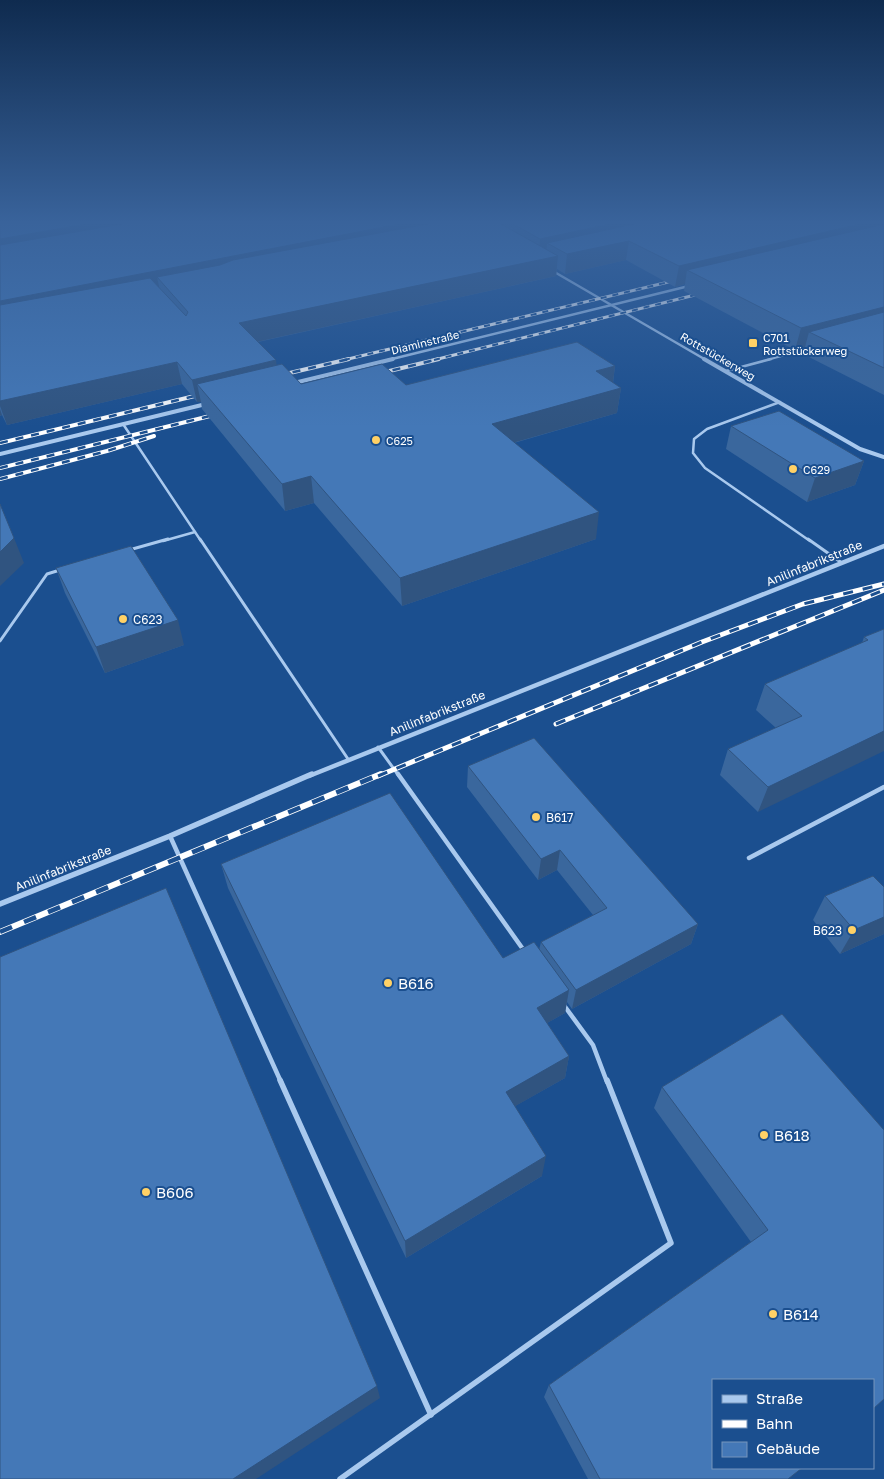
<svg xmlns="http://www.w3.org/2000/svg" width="884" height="1479" font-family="'Golos Text',sans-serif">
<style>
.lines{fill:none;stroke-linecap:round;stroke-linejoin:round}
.service-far4{stroke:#a9c9ee;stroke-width:2}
.service-far3{stroke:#a9c9ee;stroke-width:2.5}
.service-far2{stroke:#a9c9ee;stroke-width:3}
.service-far1{stroke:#a9c9ee;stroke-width:4.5}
.service{stroke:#a9c9ee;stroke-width:5.5}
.minor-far3{stroke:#a9c9ee;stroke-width:2.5}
.minor-far2{stroke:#a9c9ee;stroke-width:4}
.minor-far1{stroke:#a9c9ee;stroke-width:4.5}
.minor{stroke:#a9c9ee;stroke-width:5.5}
.rail-far3-casing{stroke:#fff;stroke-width:3}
.rail-far2-casing{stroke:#fff;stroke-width:4}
.rail-far1-casing{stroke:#fff;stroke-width:5}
.rail-casing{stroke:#fff;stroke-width:6}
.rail-far3{stroke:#1b4f8f;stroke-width:2;stroke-dasharray:6;stroke-linecap:butt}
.rail-far2{stroke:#1b4f8f;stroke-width:2.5;stroke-dasharray:8;stroke-linecap:butt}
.rail-far1{stroke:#1b4f8f;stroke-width:3;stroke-dasharray:10;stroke-linecap:butt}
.rail{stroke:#1b4f8f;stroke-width:4.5;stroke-dasharray:13;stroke-linecap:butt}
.wall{fill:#3a679d}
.shaded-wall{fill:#305480}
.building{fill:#4478b7;stroke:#305480}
.poi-dot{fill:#ffd166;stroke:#1b4f8f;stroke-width:2}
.labels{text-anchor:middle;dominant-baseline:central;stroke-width:4;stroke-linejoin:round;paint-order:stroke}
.far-poi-label{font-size:11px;fill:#fff;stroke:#1b4f8f;text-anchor:start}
.far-street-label{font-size:11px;fill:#fff;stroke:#1b4f8f}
.street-label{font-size:12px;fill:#fff;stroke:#1b4f8f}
.poi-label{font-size:12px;fill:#fff;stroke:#1b4f8f;text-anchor:start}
.near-poi-label{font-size:15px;fill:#fff;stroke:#1b4f8f;text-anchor:start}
</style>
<rect width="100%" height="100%" fill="#1b4f8f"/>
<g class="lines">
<path class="service-far4" d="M767 360 807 349"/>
<g class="service-far3">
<path d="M726 371 771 359"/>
<path d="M780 402 707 429 694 439 693 453 705 468 810 541"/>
<path d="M123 424 201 541"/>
<path d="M163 541 195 532"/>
</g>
<g class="service-far2">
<path d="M200 539 348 759"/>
<path d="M808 539 842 563"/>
<path d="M129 550 168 539"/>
<path d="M0 641 47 574 60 570"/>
<path d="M378 747 399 776"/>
</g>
<g class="service-far1">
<path d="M398 774 525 952"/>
<path d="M170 836 281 1082"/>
<path d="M749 858 884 787"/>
<path d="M563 1004 593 1045 607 1082"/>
</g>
<g class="service">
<path d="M280 1080 431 1415"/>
<path d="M340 1479 671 1243 607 1080"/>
</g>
<g class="minor-far3">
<path d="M551 270 706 360"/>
<path d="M388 360 689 286"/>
</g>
<g class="minor-far2">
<path d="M704 359 860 449 884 457"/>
<path d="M294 383 393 359"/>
<path d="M0 454 206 404"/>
</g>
<path class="minor-far1" d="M309 776 884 546"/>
<path class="minor" d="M0 904 170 836 312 774"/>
<g class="rail-far3-casing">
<g id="rail-far3">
<path d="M344 360 681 279"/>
<path d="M434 360 707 292"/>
</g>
</g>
<g class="rail-far2-casing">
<g id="rail-far2">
<path d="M377 374 439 359"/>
<path d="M277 376 349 359"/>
<path d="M0 443 207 393"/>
<path d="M0 468 222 413"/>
<path d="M0 479 107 451 154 436"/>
</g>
</g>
<g class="rail-far1-casing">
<g id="rail-far1">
<path d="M556 724 884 590"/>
<path d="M378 776 702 642 803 604 884 584"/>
</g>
</g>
<g class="rail-casing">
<path id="rail" d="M0 932 381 774"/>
</g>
<use href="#rail-far3" class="rail-far3"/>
<use href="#rail-far2" class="rail-far2"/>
<use href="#rail-far1" class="rail-far1"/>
<use href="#rail" class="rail"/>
</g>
<g class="wall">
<path d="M0 220H884V395L803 354 805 347 795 350 684 291 685 284 675 287 626 260 565 274 557 269 556 276 258 342 277 366 301 384 406 385 615 366 613 383 621 388 617 413 514 443 596 539 402 606 314 503 285 511 202 409 201 402H197L182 384 7 425 2 415 0 416Z"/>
<path d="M731 426 864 461 855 485 807 502 726 449Z"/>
<path d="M56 568 184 645 105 673 65 593Z"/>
<path d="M884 629 758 812 720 775 728 749 776 728 756 710 765 684 862 643 864 637Z"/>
<path d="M468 766 698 924 691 944 572 1009 567 1002 565 1013 547 1023 569 1056 565 1078 515 1106 542 1176 406 1258 228 888 221 864 503 958 539 950 541 942 593 915 557 870 538 880 467 787Z"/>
<path d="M884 887V934L840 954 813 920 825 896Z"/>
<path d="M782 1014 788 1479H588L544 1397 549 1385 751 1242 654 1108 662 1087Z"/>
</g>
<g class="shaded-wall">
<path d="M109 220H221L0 260V239Z"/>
<path d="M420 220H475L157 277 160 291 0 323V301Z"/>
<path d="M628 220H713L547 243 546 257 539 259 540 239Z"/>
<path d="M877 220H884V237L687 270 685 284 675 287 679 266Z"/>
<path d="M629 241 626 260 565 274 567 254Z"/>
<path d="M558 256 556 276 243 345 239 323Z"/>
<path d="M884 307V327L809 332 805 347 795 350 801 328Z"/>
<path d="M276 360 279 383 197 384 201 402H197L192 380Z"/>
<path d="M177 362 182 384 7 425 0 406V401Z"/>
<path d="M615 366 612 390 621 388 617 413 491 449 492 424 596 371Z"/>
<path d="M0 409 2 415 0 416Z"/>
<path d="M864 461 855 485 807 502 815 478Z"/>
<path d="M311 476 314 503 285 511 282 484Z"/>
<path d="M599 512 596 539 402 606 400 578Z"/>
<path d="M14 538 24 563 0 586V552Z"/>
<path d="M178 620 184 645 105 673 96 647Z"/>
<path d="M884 731V751L758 812 768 787Z"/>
<path d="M560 850 557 870 538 880 541 859Z"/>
<path d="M884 917V934L840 954 854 930Z"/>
<path d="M698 924 691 944 572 1009 576 990Z"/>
<path d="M569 990 565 1013 533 1031 537 1008Z"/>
<path d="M569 1056 565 1078 503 1113 506 1092Z"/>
<path d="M546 1156 542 1176 406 1258 405 1241Z"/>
<path d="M377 1386 380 1398 256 1479H233Z"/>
</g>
<g class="building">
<path d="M0 220H109L0 239Z"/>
<path d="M145 220H420L0 301V245Z"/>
<path d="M449 220H494L558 256 239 323 276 360 192 380 177 362 0 401V305L150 278 186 316 188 312 157 277 220 265 233 260Z"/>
<path d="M506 220H628L540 239Z"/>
<path d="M652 220H877L679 266 629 241 567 254 547 243Z"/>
<path d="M884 224V307L801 328 687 270Z"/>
<path d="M884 312V368L809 332Z"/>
<path d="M577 342 615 366 596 371 621 388 492 424 599 512 400 578 311 476 282 484 197 384 282 364 301 384 382 364 406 385Z"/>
<path d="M779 411 864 461 815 478 731 426Z"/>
<path d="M0 504 14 538 0 552Z"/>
<path d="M131 546 178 620 96 647 56 568Z"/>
<path d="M884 629V731L768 787 728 749 802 716 765 684 868 640 864 637Z"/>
<path d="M534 738 698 924 576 990 541 942 607 908 560 850 541 859 468 766Z"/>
<path d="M390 793 503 958 534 942 569 990 537 1008 569 1056 506 1092 546 1156 405 1241 221 864Z"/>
<path d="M873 876 884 887V917L854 930 825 896Z"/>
<path d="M166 888 377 1386 233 1479H0V957Z"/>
<path d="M782 1014 884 1130V1399L873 1409V1380H713V1468H802L788 1479H600L549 1385 768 1230 662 1087Z"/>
</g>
<linearGradient id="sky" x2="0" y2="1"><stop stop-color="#0f2b4f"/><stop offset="0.52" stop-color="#39639b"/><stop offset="1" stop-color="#39639b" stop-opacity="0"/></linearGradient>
<rect width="884" height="427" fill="url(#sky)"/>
<g class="poi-dot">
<rect x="748" y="338" width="10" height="10" rx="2.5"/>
<circle cx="376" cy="440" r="5"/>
<circle cx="793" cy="469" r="5"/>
<circle cx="123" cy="619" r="5"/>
<circle cx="536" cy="817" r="5"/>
<circle cx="852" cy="930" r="5"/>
<circle cx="388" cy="983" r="5"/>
<circle cx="764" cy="1135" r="5"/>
<circle cx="146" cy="1192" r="5"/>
<circle cx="773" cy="1314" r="5"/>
</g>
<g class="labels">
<g class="far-poi-label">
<text x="763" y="337">C701<tspan x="763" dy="13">Rottstückerweg</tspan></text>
<text x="386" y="440">C625</text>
<text x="803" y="469">C629</text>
</g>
<g class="far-street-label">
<text transform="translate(425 342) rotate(-14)">Diaminstraße</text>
<text transform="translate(718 356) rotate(30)">Rottstückerweg</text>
</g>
<g class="street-label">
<text transform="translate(814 563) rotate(-22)">Anilinfabrikstraße</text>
<text transform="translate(437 713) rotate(-22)">Anilinfabrikstraße</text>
<text transform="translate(63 868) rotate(-22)">Anilinfabrikstraße</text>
</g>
<g class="poi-label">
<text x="133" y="619">C623</text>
<text x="546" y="817">B617</text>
<text x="842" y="930" text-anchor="end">B623</text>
</g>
<g class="near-poi-label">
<text x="398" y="983">B616</text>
<text x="774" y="1135">B618</text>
<text x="156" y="1192">B606</text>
<text x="783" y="1314">B614</text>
</g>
</g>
<rect x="712" y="1379" width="162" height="90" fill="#1b4f8f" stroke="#7695bc"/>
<rect x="722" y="1395" width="25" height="8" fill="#a9c9ee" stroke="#7695bc"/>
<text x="756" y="1404" font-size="15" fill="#ffffff">Straße</text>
<rect x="722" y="1420" width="25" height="8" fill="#ffffff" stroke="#7695bc"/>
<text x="756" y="1429" font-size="15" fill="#ffffff">Bahn</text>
<rect x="722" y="1442" width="25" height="15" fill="#4478b7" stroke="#7695bc"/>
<text x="756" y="1454" font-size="15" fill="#ffffff">Gebäude</text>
</svg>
